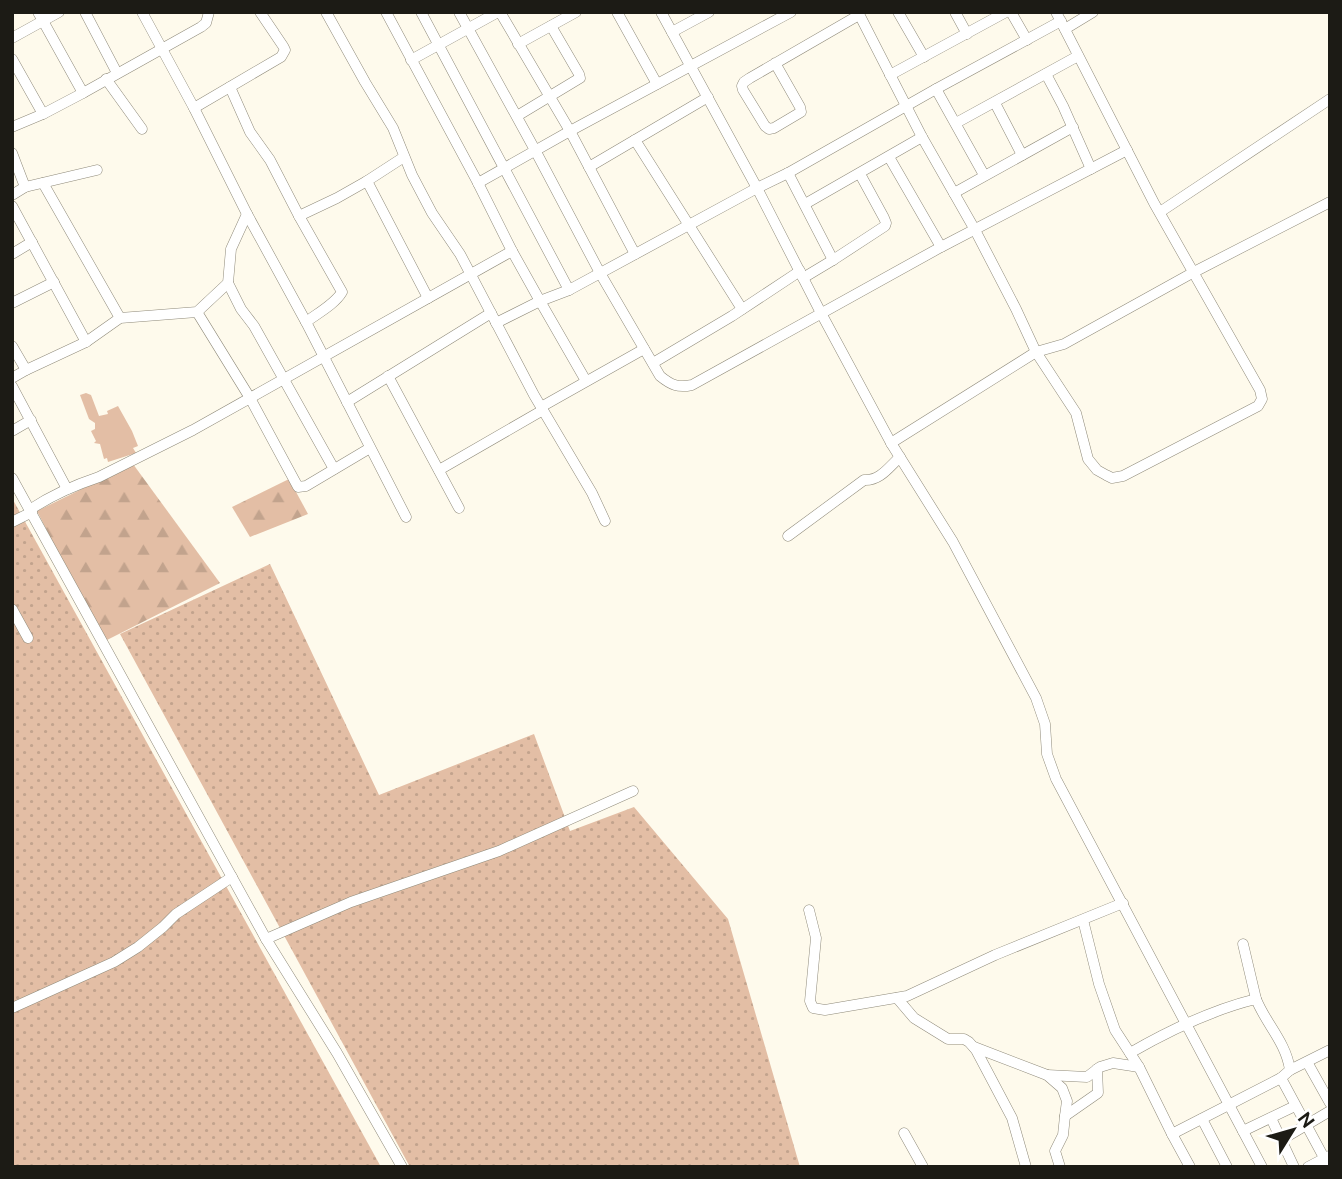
<svg xmlns="http://www.w3.org/2000/svg" width="1342" height="1179" font-family="Ubuntu,sans-serif">
<style>
.grass{fill:#e3bea5}
.forest{fill:url(#forest-firs)}
.park{fill:url(#park-dots)}
.lines{fill:none;stroke-linecap:round;stroke-linejoin:round}
.minor-casing{stroke:#8f8a7a;stroke-width:11}
.minor{stroke:#fff;stroke-width:10}
</style>
<defs>
<pattern id="forest-firs" width="22" height="20" patternUnits="userSpaceOnUse" patternTransform="scale(1.75)"><rect width="22" height="20" fill="#e3bea5"/><path d="M5 1l3.5 6h-7zM16 11l3.5 6h-7z" fill="#c2a38d"/></pattern>
<pattern id="park-dots" width="8" height="8" patternUnits="userSpaceOnUse" patternTransform="scale(1.75)"><rect width="8" height="8" fill="#e3bea5"/><path d="M2 2h.1M6 6h.1" fill="none" stroke="#c2a38d" stroke-width="1.8" stroke-linecap="round"/></pattern>
</defs>
<rect width="100%" height="100%" fill="#fefaec"/>
<path class="grass" d="M86 393 91 395 99 416 108 414 107 411 118 406 132 431 138 446 133 448 136 453 108 462 107 458 104 459 100 444 94 443 96 441 91 431 95 429V423L89 419 80 395Z"/>
<g class="forest">
<path d="M133 464 220 583 103 642 37 511Z"/>
<path d="M289 479 308 514 250 537 232 507Z"/>
</g>
<g class="park">
<path d="M12 498 381 1167H12Z"/>
<path d="M270 564 379 795 534 734 570 831 634 807 728 919 800 1167H410L120 634Z"/>
</g>
<g class="lines">
<g class="minor-casing">
<g id="minor">
<path d="M38 12 83 93"/>
<path d="M85 12 117 73"/>
<path d="M142 12 194 108 247 214 306 322 406 517"/>
<path d="M326 12 365 82 393 128 412 175 432 213 460 254 534 395 592 493 605 521"/>
<path d="M386 12 478 183 512 251 540 301 569 290"/>
<path d="M421 12 569 290 757 188 788 173 936 89 1061 21"/>
<path d="M459 12 535 150 600 273 660 376C671 385 678 388 692 385L941 247 1127 150"/>
<path d="M500 12 570 131 635 254"/>
<path d="M617 12 657 84"/>
<path d="M661 12 757 188 821 313 891 443 953 542 1036 698 1045 724 1047 754 1056 779 1262 1167"/>
<path d="M858 12 922 137 975 230 1016 309 1036 352 1076 413 1088 459 1097 470 1106 475 1112 478 1123 476 1258 406 1262 399 1260 390 1154 203 1056 12"/>
<path d="M898 12 924 57"/>
<path d="M955 12 967 34"/>
<path d="M1011 12 1027 40"/>
<path d="M1065 29 1093 12"/>
<path d="M672 32 709 12"/>
<path d="M12 38 59 12"/>
<path d="M518 44 576 12"/>
<path d="M12 59 43 114"/>
<path d="M411 60 498 12"/>
<path d="M775 63 800 107 801 112 774 128 769 129 765 126 743 90 742 86 744 82 750 78 859 15"/>
<path d="M1046 74 1063 106 1091 169"/>
<path d="M890 75 1006 12"/>
<path d="M106 79 142 129"/>
<path d="M230 87 250 132 270 160 299 216 337 198 367 181"/>
<path d="M936 89 984 175"/>
<path d="M995 103 1022 155"/>
<path d="M194 108 281 57 285 50 283 46 260 12"/>
<path d="M517 116 580 78 579 74 551 26"/>
<path d="M956 123 1078 56"/>
<path d="M12 127 43 114 83 93 201 27 206 23 209 12"/>
<path d="M635 140 742 309"/>
<path d="M12 153 25 187 12 195"/>
<path d="M404 157 367 181 428 298"/>
<path d="M889 157 941 247"/>
<path d="M589 167 708 97"/>
<path d="M788 173 833 260"/>
<path d="M43 183 120 318"/>
<path d="M478 183 570 131 791 12"/>
<path d="M25 187 97 170"/>
<path d="M954 193 1073 127"/>
<path d="M805 204 922 137"/>
<path d="M12 206 86 342"/>
<path d="M1160 212 1330 99"/>
<path d="M299 216 342 292C335 304 318 313 306 322"/>
<path d="M12 254 32 242"/>
<path d="M803 278 833 260 885 226 886 223 884 218 860 174"/>
<path d="M228 283 241 309 254 326 334 469"/>
<path d="M12 303 54 282"/>
<path d="M197 312 250 398 298 487 306 486 370 448"/>
<path d="M496 323 540 301 586 381"/>
<path d="M12 346 26 370"/>
<path d="M653 363 732 316 800 271"/>
<path d="M388 376 459 508"/>
<path d="M12 378 26 370 86 342 120 318 197 312 228 283 231 249 247 214"/>
<path d="M12 386 67 489"/>
<path d="M347 402 491 313"/>
<path d="M541 407 644 349"/>
<path d="M12 431 31 420"/>
<path d="M891 443 1036 352 1064 344 1194 272 1330 202"/>
<path d="M439 470 543 410"/>
<path d="M12 478 266 939 337 1053 402 1167"/>
<path d="M31 509C52 495 75 485 99 477L193 430 512 251"/>
<path d="M12 522 32 512"/>
<path d="M788 536 864 480C880 481 889 467 900 457"/>
<path d="M12 609 28 638"/>
<path d="M809 910 816 938 810 1001 813 1008 825 1010 907 996 995 955 1123 903"/>
<path d="M1083 920 1099 984 1115 1030 1139 1067 1172 1134 1190 1167"/>
<path d="M266 939 351 902 499 851 633 791"/>
<path d="M1243 944 1256 999"/>
<path d="M897 998 914 1018 948 1039H964L969 1042 976 1050 1012 1118 1026 1167"/>
<path d="M12 1008 114 962 138 947 163 927 176 914 232 877"/>
<path d="M974 1047 1047 1075 1062 1088 1067 1101 1065 1116 1063 1135 1055 1151 1060 1167"/>
<path d="M1130 1053C1170 1030 1211 1010 1256 999 1266 1024 1286 1042 1290 1070L1281 1078"/>
<path d="M1307 1062 1330 1103"/>
<path d="M1290 1070 1330 1050"/>
<path d="M1047 1075 1087 1077 1100 1067 1113 1063 1139 1067"/>
<path d="M1065 1116 1098 1093 1097 1069"/>
<path d="M1271 1118 1294 1167"/>
<path d="M1202 1119 1227 1167"/>
<path d="M1243 1131 1295 1106"/>
<path d="M904 1133 923 1167"/>
<path d="M1172 1134 1281 1078 1329 1167"/>
<path d="M1281 1140 1330 1111"/>
<path d="M1308 1167 1329 1156"/>
</g>
</g>
<use href="#minor" class="minor"/>
</g>
<rect width="1342" height="1179" fill="none" stroke="#1c1b15" stroke-width="28"/>
<g transform="translate(1293 1130) rotate(53)" stroke="#ffffff" stroke-width="5" paint-order="stroke">
<path d="M0-5L12 26L0 18L-12 26Z" fill="#1c1b15"/>
<text y="-10" font-size="19" font-weight="bold" text-anchor="middle" fill="#1c1b15">N</text>
</g>
</svg>
